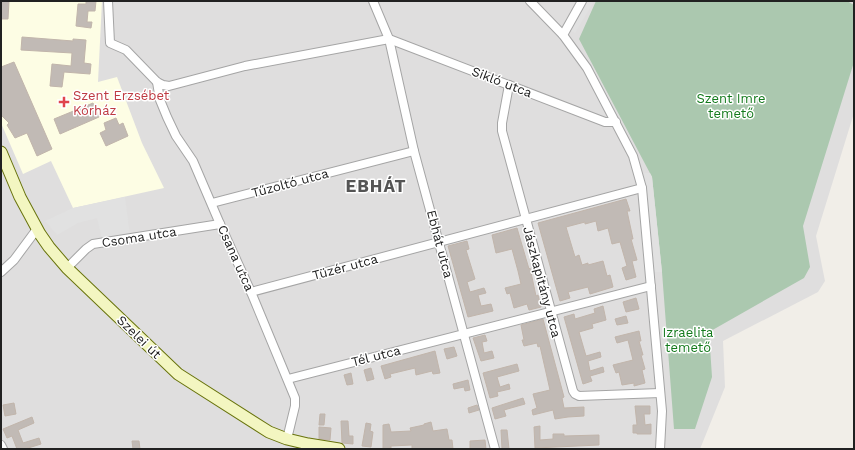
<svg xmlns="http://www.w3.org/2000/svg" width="855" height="450" font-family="'Work Sans',sans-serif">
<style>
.residential{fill:#dfdede}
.education{fill:#fdfde4}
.cemetery{fill:#abc8af}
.parking{fill:#e1e1e1}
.building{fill:#c1bab5;stroke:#c1b5ab}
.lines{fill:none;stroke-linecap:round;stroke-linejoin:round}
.street-casing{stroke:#a5a5a5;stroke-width:10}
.secondary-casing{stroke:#68730c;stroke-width:13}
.street{stroke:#fff;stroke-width:8}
.secondary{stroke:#f3f6c1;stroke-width:11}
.health-dot{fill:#e0444e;stroke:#fff;stroke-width:1.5}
.labels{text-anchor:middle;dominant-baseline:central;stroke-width:3;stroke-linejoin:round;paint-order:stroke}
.street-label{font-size:13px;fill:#212121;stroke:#fff}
.health-label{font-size:13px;fill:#be3a42;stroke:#fff;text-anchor:start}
.park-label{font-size:13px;fill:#137a1c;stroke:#fff}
.district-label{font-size:17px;font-weight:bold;letter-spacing:1px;fill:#545454;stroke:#fff}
</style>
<rect width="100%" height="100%" fill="#f1eee8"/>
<path class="residential" d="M1 1H854V113L816 236 825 281 818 292 723 341 725 387 700 449H1Z"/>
<path class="education" d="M1 1H102L98 82 117 77 142 143 164 188 73 208 51 161 23 174 1 123Z"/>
<path class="cemetery" d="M596 1H847L854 5V62L803 226 810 267 804 278 709 332 712 377 695 429H674L662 272 652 177 579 39Z"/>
<g class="parking">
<path d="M586 1H594L575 33 570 30Z"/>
<path d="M644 173H650L652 177 662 272H654Z"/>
<path d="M125 197 130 235 102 239 97 218 78 223 57 235 45 221 73 208Z"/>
</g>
<g class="building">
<path d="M1 1H9L8 19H1Z"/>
<path d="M86 1H96L95 11H88L87 22H92L91 28 76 26 78 4H86Z"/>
<path d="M22 37 73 41V39L86 40 84 63 91 64 90 74 64 72 62 87 50 86 52 64 71 66 72 53 21 50Z"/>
<path d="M14 62 52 149 37 156 27 133 15 138 7 125 9 123 1 115V67Z"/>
<path d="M93 103 99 117 60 134 54 119Z"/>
<path d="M116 118 119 125 123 123 128 136 106 146 100 133 106 130 104 123Z"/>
<path d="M626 199 630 211H627L633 239H631L637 260 632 261 636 277 626 280 622 268 627 266 620 242 612 244 608 228 598 231 596 221 585 224V222L566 227 575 257 579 255 582 265 588 263V265L603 261 607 276 610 275 613 287 590 294 588 287 568 292 570 298 560 301 538 223Z"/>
<path d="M517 228 529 269 530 268 536 296 538 295 541 307 529 310 527 304 514 308 510 293 507 294 505 288 521 284 518 271 512 249 496 253 492 235Z"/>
<path d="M467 241 469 249 466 250 475 279 467 282 470 292 484 288 486 293 478 295 481 306 491 304 493 311 468 317 448 246Z"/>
<path d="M636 298 639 309 626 312 623 302Z"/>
<path d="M603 306 606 320 592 324 593 328 579 332 586 356 600 352 601 357 588 361 590 371 603 367 604 372 590 376 592 381 583 384 564 317 574 314 575 319 595 313 594 309Z"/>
<path d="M626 316 628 323 617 325 615 319Z"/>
<path d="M543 319 564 397 562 398 564 408 584 407V416L568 417 555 419 553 410 533 415 532 410 537 408 533 394 550 390 540 346 538 347 537 343 524 346 522 340H524L521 325Z"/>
<path d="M639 331 641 341H639L643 355H641L645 369 642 370 645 383 634 386V383L622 385 619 372 616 373 613 365 633 360 628 340 617 343 615 337Z"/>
<path d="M485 335 487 341 482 342 484 353 492 351 494 358 481 361 473 338Z"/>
<path d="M454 347 457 356 447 359 444 349Z"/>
<path d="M435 351 440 373 433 374 432 371 416 375 415 368 390 374 391 377 385 379 381 366Z"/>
<path d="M517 364 519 371 497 377 500 387 509 384 510 389 497 392 498 396 490 398 483 373Z"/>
<path d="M371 368 374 379 367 381 364 370Z"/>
<path d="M351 373 353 384 347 385 344 375Z"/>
<path d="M468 380 470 390 465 391 464 387 454 389 453 384Z"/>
<path d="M523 398 525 404 504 410 506 416 495 419 492 408Z"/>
<path d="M14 403 16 414 5 416 3 405Z"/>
<path d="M477 405 479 410 469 413 468 408Z"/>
<path d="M635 406H650V414H644L645 425 651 424V434H637V433H633V425H637Z"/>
<path d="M320 414H325L324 425H319Z"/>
<path d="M32 417 34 423 18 430 23 443 39 438 41 444 25 449H17L12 436 7 438 3 429Z"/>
<path d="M341 421H348L349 436H353V444L342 443Z"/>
<path d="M431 422 433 431 447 429 449 440H452L453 449H412V445L391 446V448L383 449V425L389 424 391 432 411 431 410 428 424 425V424Z"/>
<path d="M366 423 371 424 370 431 373 432 371 447 362 446Z"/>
<path d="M540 426V440L553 439V434H564V436L599 435V445L535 448 534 427Z"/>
<path d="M319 427 331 428 330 440 319 439Z"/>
<path d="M501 430H507L509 449H502Z"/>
<path d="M485 440 486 449H470V441Z"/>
<path d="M132 441H139L140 449H133Z"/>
</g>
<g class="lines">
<g class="street-casing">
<g id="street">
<path d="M108 1 110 43 126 50 157 82 163 85 169 86 245 66 389 39 414 151 495 449"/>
<path d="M373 1 389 39 605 122H616"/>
<path d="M530 1 563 35 587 68 633 156 642 188 662 411 660 449"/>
<path d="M563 35 582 1"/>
<path d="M157 82 160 100 167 117 176 136 193 161 220 224 251 292 295 398V406L287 439"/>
<path d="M509 85 502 123V131L573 391 575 394 579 396 660 393"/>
<path d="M212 203 414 151"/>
<path d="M67 268 86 249 93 244 220 224"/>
<path d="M1 272 14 260 37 229"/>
<path d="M251 292 642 188"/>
<path d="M288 379 651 286"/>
<path d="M1 445 3 449"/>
</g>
</g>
<g class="secondary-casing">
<path id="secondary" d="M1 152 20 197 40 234 49 247 67 268 178 374 269 432 287 439 308 444 339 449"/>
</g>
<use href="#street" class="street"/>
<use href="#secondary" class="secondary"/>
</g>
<path class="health-dot" d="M62 96h4v4h4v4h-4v4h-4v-4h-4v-4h4z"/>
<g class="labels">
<g class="street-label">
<text transform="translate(502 82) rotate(21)">Sikló utca</text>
<text transform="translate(290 183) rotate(-15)">Tűzoltó utca</text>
<text transform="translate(139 237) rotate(-9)">Csoma utca</text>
<text transform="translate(440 244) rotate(75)">Ebhát utca</text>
<text transform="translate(236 258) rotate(66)">Csana utca</text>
<text transform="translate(345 267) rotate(-15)">Tüzér utca</text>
<text transform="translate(542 282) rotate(75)">Jászkapitány utca</text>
<text transform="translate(139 337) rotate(44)">Szelei út</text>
<text transform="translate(376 356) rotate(-14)">Tél utca</text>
</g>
<g class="health-label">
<text x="73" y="95">Szent Erzsébet<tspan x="73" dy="15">Kórház</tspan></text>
</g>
<g class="park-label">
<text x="731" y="98">Szent Imre<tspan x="731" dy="15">temető</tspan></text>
<text x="688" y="332">Izraelita<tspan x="688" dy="15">temető</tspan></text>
</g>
<g class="district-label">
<text x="376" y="186">EBHÁT</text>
</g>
</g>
<rect width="855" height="450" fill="none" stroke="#212121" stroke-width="4"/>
</svg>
